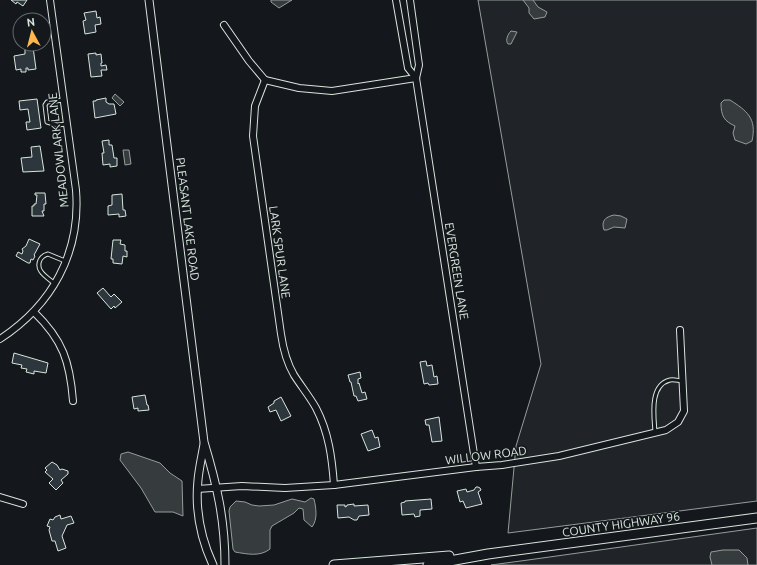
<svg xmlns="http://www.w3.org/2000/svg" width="757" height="565" font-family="Ubuntu,sans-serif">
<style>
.green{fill:#202428;stroke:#939e99}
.water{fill:#363b3e;stroke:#939e99}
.building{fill:#2c363c;stroke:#d8e6dc}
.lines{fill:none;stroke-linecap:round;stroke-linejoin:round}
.service-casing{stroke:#d8e6dc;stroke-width:5}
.minor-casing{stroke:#d8e6dc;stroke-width:8}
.tertiary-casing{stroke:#d8e6dc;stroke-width:9}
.primary-casing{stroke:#d8e6dc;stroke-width:11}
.service{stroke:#14181c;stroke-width:3}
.minor{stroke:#14181c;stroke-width:6}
.tertiary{stroke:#14181c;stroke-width:7}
.primary{stroke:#14181c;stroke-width:9}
.labels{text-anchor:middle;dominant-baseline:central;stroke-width:3;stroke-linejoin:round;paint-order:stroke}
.street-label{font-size:12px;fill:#d8e6dc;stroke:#14181c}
</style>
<rect width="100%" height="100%" fill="#14181c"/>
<g class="green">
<path d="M478 0H757V501L508 533 516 446 541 364Z"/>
<path d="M757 528V565H491L528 560Z"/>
</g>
<g class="water">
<path d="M271 0H292L279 8 271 2Z"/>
<path d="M523 0H533L538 7 547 12 545 17 534 19 529 13V8Z"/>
<path d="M511 31 517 32 511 44H508C505 40 508 34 511 31Z"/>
<path d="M115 94 124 102 120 106 112 98Z"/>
<path d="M724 100H730C747 111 757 118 752 141L746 144 735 140 733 133 735 126C724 121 721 116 721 103Z"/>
<path d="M123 150H129L131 164 125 165Z"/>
<path d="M614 215 621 216 627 219 625 228 614 227 607 230H604C601 221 605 217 614 215Z"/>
<path d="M128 452 160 463 170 473 182 481 183 516 173 512H155L141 488 120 460 121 454Z"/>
<path d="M311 498 314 499C316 508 318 519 312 527L304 520 303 509 299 508 294 513 272 526 270 530V549C260 557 247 554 235 552L233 549 229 511 230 507 236 501 245 502 252 505 259 506 274 505 292 499 305 502Z"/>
<path d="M723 550H739L747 558 748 565H712L710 557 711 552Z"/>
</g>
<g class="building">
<path d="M11 0H27L23 6 17 2 16 4Z"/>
<path d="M96 11 97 18 100 17 101 24 95 25 96 32 85 34 83 21 86 20 84 13Z"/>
<path d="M33 47 36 69 28 70V68H26V72H21V69L16 70 14 56 25 54V48Z"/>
<path d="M96 53V55L101 54 102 63H101V66L106 65 107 70H101L102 76 91 77 88 54Z"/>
<path d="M106 98V102L109 104H114L116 114 95 118 93 101H96V100Z"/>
<path d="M37 99 41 128 27 130 26 122H30L28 109 20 110 19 101Z"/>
<path d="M109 140V145H112L114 158H117V166L110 167V164L103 165 102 153H104L102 141Z"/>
<path d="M40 146 44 171 23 172 21 158 32 157 31 147Z"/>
<path d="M35 193H45L46 204H44V211H42L44 216H32V206H34V204H36L37 195H35Z"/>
<path d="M122 194 123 210H125L126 216 119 217V214L108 215V206L112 205V195Z"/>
<path d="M29 239 40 244 34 255 35 256 33 260 31 259 30 263H28L16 256 18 252 22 254 23 251 22 249 26 246Z"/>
<path d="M113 240H121L120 244 125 245V251H127V257L123 256 122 264 113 263V259H111Z"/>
<path d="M103 288 111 297 114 294 122 302 115 308 114 306 111 309 97 293Z"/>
<path d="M14 353 48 363 46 373 34 371V374L26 372 27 369 21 368 22 365 12 363Z"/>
<path d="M426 361 427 366 432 365 434 377 437 376 438 384 429 385 428 383 424 384 420 362Z"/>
<path d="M360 372 361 378 358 379V384L359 383 362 393 365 392 367 399 358 401 356 396H354L351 382H350L348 375Z"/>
<path d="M145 395 147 405H148L149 410 138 411V408L134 409 132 397Z"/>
<path d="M281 397 291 416 281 421 276 410 270 412 268 407 274 403V401Z"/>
<path d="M439 417 442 441 432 442 429 425H426L425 420Z"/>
<path d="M372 430 375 438 378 437 380 447 368 451 361 434Z"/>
<path d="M52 462 57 465 60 470 62 469 68 471V474L61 480 63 483 56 490 49 483 53 479 45 472 47 470 45 468Z"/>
<path d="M476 487H478L480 488 481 490 478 492 482 504 466 508 463 501 460 502 457 491 466 489 467 492 474 490Z"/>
<path d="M431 499 432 509 420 510V516L415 517 414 514 402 515 401 503 405 502V501Z"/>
<path d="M354 504V506L368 505 369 515 359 516 357 520H354L349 517 338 518 337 505H345V507L347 506V505Z"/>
<path d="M60 515 61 519 71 516 74 523 67 525 62 536 66 548 58 551 55 541H52L49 530 50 527 47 526 50 519 53 520 55 517Z"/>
</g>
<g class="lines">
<g class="service-casing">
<g id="service">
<path d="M64 100 47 102 45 105 47 122 57 125 67 124"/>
<path d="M55 284C47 277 35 271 40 260 42 256 44 255 48 254L65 261"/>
<path d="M655 432C654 416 649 385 670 380 674 379 679 381 683 381"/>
</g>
</g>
<g class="minor-casing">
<g id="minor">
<path d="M396 0 408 68 416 78"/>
<path d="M410 0 419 65 416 78 476 467"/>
<path d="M224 25 249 61 265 80"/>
<path d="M265 80 255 106 253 136 281 334C283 348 287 363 294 375 301 386 310 397 316 408 329 433 332 458 334 485"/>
<path d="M265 80 299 88 332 91 416 78"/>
<path d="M34 312C63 340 70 362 73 401"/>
<path d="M0 339C52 305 81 253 76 190L50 0"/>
<path d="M197 489 242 486 285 488 334 485 476 467 502 465 559 456 666 430 678 422 684 411 680 330"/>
<path d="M0 497 23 504"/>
</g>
</g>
<g class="tertiary-casing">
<g id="tertiary">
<path d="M149 0 204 442C217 485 225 520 225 565"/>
<path d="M204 444C202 456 199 468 198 480 195 509 201 539 213 565"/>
</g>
</g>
<g class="primary-casing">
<g id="primary">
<path d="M334 565 449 556"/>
<path d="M428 565 488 554 757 518"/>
</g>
</g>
<use href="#service" class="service"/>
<use href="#minor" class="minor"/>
<use href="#tertiary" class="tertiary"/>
<use href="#primary" class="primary"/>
</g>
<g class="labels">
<g class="street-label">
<text transform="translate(58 150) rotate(-96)">MEADOWLARK LANE</text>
<text transform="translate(188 219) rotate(83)">PLEASANT LAKE ROAD</text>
<text transform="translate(280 252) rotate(82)">LARK SPUR LANE</text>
<text transform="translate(457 271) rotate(81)">EVERGREEN LANE</text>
<text transform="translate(486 455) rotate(-7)">WILLOW ROAD</text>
<text transform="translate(621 524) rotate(-8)">COUNTY HIGHWAY 96</text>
</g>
</g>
<g transform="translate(32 32) rotate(353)"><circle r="19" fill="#14181c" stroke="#626a69"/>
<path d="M0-3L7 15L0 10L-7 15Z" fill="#ffb74d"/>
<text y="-6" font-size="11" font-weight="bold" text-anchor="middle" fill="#d8e6dc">N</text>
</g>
</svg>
